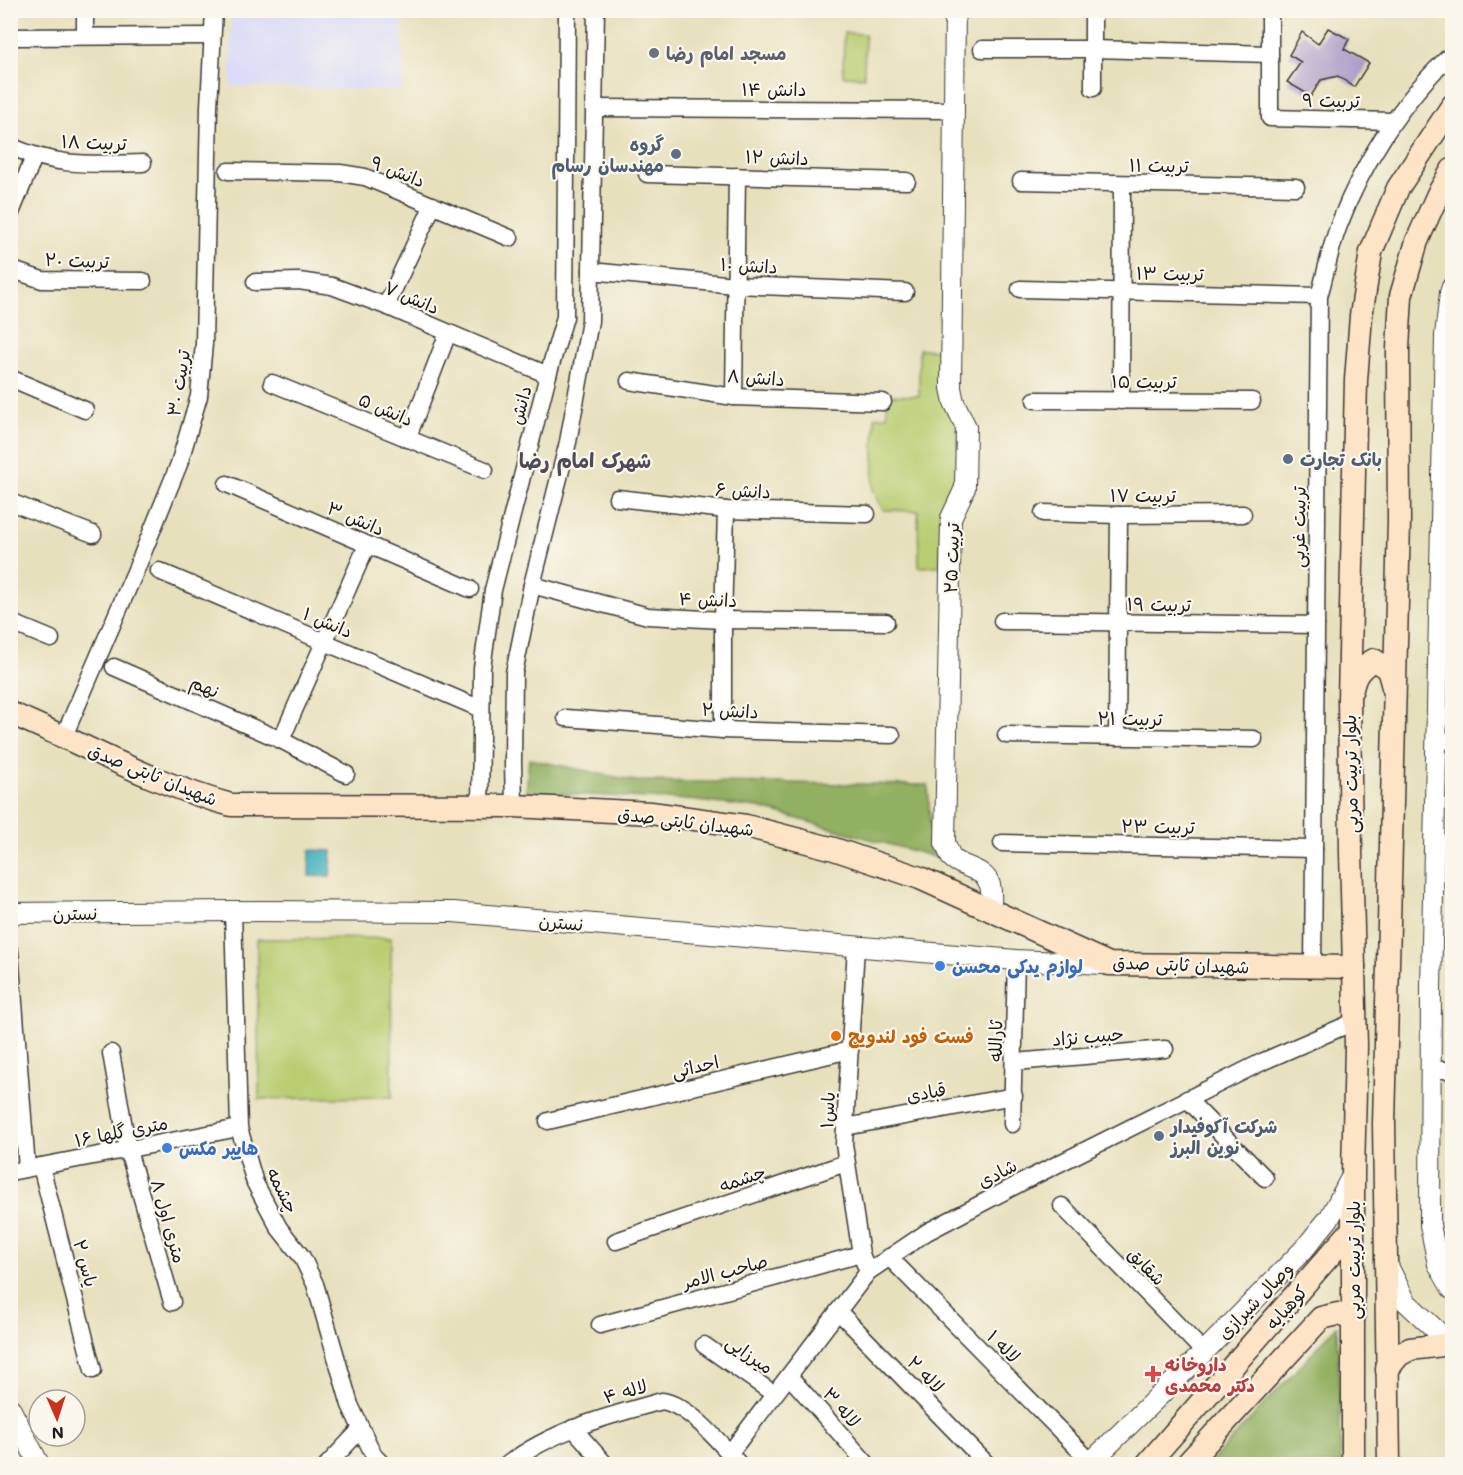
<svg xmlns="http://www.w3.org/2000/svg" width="1463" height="1475" font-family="Mali,'Playpen Sans Arabic',sans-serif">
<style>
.built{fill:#d5d8f9}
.green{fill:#b8cc70;stroke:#6a7446;stroke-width:1.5}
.forest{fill:#92b062;stroke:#57663f;stroke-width:1.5}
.water{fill:#45b2c1;stroke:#30676e;stroke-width:1.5}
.building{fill:#ad9fc8}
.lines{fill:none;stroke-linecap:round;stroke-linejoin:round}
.minor-casing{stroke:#3a3934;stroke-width:19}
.tertiary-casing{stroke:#3a3934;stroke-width:22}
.secondary-casing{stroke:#3a3934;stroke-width:25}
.minor{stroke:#fff;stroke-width:16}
.tertiary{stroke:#fff;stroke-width:20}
.secondary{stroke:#fee4c6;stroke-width:22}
.worship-dot{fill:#6b7280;stroke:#fbf7ec;stroke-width:2}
.service-dot{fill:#5c6f8a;stroke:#fbf7ec;stroke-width:2}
.shop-dot{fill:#3f7fe0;stroke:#fbf7ec;stroke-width:2}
.food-dot{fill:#e8710a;stroke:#fbf7ec;stroke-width:2}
.health-dot{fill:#e0444e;stroke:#fbf7ec;stroke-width:2}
.labels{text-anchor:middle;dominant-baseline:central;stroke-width:4.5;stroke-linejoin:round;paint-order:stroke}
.worship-label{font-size:18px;font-weight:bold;fill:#5b616d;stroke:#fbf7ec;text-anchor:start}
.street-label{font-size:18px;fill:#1c1c1c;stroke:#fbf7ec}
.service-label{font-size:18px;font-weight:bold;fill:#4e5e75;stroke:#fbf7ec;text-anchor:start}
.shop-label{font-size:18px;font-weight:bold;fill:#366cbe;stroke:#fbf7ec;text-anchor:start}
.food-label{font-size:18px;font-weight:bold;fill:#c56008;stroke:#fbf7ec;text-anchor:start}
.health-label{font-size:18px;font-weight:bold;fill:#be3a42;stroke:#fbf7ec;text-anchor:start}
.neighbourhood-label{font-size:20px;font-weight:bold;fill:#4f4a58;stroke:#fbf7ec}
</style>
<rect width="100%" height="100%" fill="#fbf7ec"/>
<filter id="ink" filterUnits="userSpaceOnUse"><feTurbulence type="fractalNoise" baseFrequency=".0167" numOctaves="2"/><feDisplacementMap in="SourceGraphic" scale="12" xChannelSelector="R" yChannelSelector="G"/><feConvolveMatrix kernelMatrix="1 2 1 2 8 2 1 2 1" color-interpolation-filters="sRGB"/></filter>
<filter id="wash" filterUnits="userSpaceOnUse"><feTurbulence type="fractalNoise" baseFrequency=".008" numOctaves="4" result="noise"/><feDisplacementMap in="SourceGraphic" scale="24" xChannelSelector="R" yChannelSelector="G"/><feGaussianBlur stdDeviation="1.35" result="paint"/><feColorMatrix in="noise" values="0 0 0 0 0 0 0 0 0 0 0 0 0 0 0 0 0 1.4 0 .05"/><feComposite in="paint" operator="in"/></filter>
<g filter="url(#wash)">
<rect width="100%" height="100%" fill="#e7e0bd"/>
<path class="built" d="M231 11H402V91L231 86Z"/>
<g class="green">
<path d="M844 33 865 34 864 77 843 76Z"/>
<path d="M919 349 943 350V400L957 420 959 492 944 509 940 566 919 567 918 511 883 510 873 490 875 417 887 416V395L919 396Z"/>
<path d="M391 938 392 1097 259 1099 257 939Z"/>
</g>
<g class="forest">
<path d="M529 759 635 781 928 785 931 839 938 858 759 808 688 800 526 792Z"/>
<path d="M1337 1326 1341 1464H1209Z"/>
</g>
<path class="water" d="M310 850 332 851 330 877 309 876Z"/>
<g id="blocks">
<path class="building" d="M1328 28 1349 39 1344 49 1369 63 1354 87 1338 76 1321 80 1311 96 1287 82 1301 62 1289 55 1302 32 1318 44Z"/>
</g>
</g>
<g filter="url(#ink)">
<use href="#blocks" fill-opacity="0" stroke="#3a3934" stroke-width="1.5"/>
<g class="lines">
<g class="minor-casing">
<g id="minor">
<path d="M85 10V35"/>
<path d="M1270 10V118L1392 121"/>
<path d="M10 37 212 36"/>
<path d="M982 49H1093L1270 54"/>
<path d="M1093 88V10"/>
<path d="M594 108 955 110"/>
<path d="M10 146C59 168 92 164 143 163"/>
<path d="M228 171 340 173 365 177 510 238"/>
<path d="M647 174 907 181"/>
<path d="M1021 181 1296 187"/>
<path d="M10 215 34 157"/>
<path d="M10 269 42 280 143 281"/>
<path d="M591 271 735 285 905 292"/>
<path d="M255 282 299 281 332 286 386 306 548 375"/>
<path d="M1020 289 1319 296"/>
<path d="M386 306 433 205"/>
<path d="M10 378 85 410"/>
<path d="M629 381 734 397 883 402"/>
<path d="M272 383 485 470"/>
<path d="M734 397 737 176"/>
<path d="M1035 400 1252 401"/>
<path d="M1121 401 1122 184"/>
<path d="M407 439 448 333"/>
<path d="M227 484 470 589"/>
<path d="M617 498 726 510 867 514"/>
<path d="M10 502 93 534"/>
<path d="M1043 513 1119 515 1243 514"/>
<path d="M159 571 481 709"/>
<path d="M532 585 648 616 723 620 886 622"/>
<path d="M1002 621 1316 625"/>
<path d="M10 622 51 639"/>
<path d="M114 667 281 740 346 774"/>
<path d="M566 718 723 730 892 735"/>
<path d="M723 730V620L726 510"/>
<path d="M1006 735 1254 739"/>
<path d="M64 736 138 565 179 464 199 396 204 344 209 107 214 10"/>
<path d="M1117 737 1119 515"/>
<path d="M281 740 367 545"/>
<path d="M1438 740 1452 741"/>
<path d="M480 806 482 668 493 590 548 375 565 317 567 10"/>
<path d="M514 806 513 761 514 673 532 585 568 442 590 321 596 10"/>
<path d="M1002 843 1314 849"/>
<path d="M233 911 239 1128 255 1183 279 1228 302 1257 315 1284 350 1405 374 1456 382 1464"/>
<path d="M856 947 844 1144 861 1254 868 1272"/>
<path d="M10 952 27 1168"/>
<path d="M1313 967 1319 296C1326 273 1330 248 1339 225 1362 164 1403 98 1452 54"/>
<path d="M111 1053 128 1150 172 1302"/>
<path d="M1015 1062 1165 1049"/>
<path d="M1431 1070H1452"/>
<path d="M1187 1099 1265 1178"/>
<path d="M548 1121 850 1050"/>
<path d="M1012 1124 1016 960"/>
<path d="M845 1127 1014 1096"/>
<path d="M41 1166 93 1370"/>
<path d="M10 1172 239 1128"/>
<path d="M1062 1206 1204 1352"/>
<path d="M616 1241 846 1163"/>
<path d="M889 1257 1091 1462"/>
<path d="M838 1311 987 1464"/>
<path d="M600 1325 861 1254"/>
<path d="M704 1345 774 1394"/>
<path d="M789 1376 867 1464"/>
<path d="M573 1428 605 1464"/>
<path d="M729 1454 868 1272 927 1232 1028 1179 1264 1061 1356 1021"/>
<path d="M328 1464 361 1429"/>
<path d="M508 1464C553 1430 608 1416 662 1401 689 1405 721 1444 739 1464"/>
</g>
</g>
<g class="tertiary-casing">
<g id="tertiary">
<path d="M955 10 951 388 954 402 966 427 965 488 951 518 945 843C947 847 949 853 951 857 962 869 984 867 990 885 992 892 991 901 991 909"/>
<path d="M1452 287 1450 293 1445 336 1431 988 1430 1225 1438 1264 1452 1289"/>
<path d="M10 913 233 911 453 912 1016 960 1104 964"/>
<path d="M1386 1262 1406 1302 1452 1345"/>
<path d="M10 1408 39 1464"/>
<path d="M1089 1464 1204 1352 1305 1248 1330 1217 1353 1174"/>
</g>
</g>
<g class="secondary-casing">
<g id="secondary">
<path d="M1352 689C1355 674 1361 667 1374 660L1388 669 1393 687"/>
<path d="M10 713C83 744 154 784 231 805L514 806 651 813 746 826 834 849 920 878 1109 964 1354 967"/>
<path d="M1387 1370 1399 1355 1410 1349 1451 1344"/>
<path d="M1147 1464 1352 1230"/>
<path d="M1187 1464 1321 1318 1338 1314 1353 1319"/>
<path d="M1353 1464V1174L1356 1046 1351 852 1349 700 1356 380 1361 316 1371 252 1398 188 1452 106"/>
<path d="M1389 1464 1384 1124 1399 521 1398 349 1401 296 1417 241 1438 194 1452 170"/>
</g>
</g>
<use href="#minor" class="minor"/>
<use href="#tertiary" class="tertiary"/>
<use href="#secondary" class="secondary"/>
</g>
</g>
<circle class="worship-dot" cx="654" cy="53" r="6"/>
<g class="service-dot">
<circle cx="676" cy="154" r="6"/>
<circle cx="1288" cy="459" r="6"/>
<circle cx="1159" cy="1136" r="6"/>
</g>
<g class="shop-dot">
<circle cx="940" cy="966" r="6"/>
<circle cx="167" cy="1148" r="6"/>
</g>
<circle class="food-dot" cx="836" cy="1036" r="6"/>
<path class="health-dot" d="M1150 1365h6v6h6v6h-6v6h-6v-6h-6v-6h6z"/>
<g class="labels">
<g class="worship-label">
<text x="666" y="53">مسجد امام رضا</text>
</g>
<g class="street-label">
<text x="774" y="89">دانش ۱۴</text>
<text transform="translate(1331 100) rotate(1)">تربیت ۹</text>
<text transform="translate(94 142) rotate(2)">تربیت ۱۸</text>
<text transform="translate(777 157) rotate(2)">دانش ۱۲</text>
<text transform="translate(1159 165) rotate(1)">تربیت ۱۱</text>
<text transform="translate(398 171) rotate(21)">دانش ۹</text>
<text transform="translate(77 260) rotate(2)">تربیت ۲۰</text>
<text transform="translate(749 265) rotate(3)">دانش ۱۰</text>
<text transform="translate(1170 273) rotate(1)">تربیت ۱۳</text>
<text transform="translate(412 297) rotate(23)">دانش ۷</text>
<text transform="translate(756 377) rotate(4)">دانش ۸</text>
<text x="1144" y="381">تربیت ۱۵</text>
<text transform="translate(178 383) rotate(-81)">تربیت ۳۰</text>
<text transform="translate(520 405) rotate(-75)">دانش</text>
<text transform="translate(386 409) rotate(23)">دانش ۵</text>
<text transform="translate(743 490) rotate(3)">دانش ۶</text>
<text x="1143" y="495">تربیت ۱۷</text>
<text transform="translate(356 518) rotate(23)">دانش ۳</text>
<text transform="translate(1298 527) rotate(-89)">تربیت غربی</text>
<text transform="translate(951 558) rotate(-88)">تربیت ۲۵</text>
<text transform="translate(708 599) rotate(2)">دانش ۴</text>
<text transform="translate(1159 604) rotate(1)">تربیت ۱۹</text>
<text transform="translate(328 622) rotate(23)">دانش ۱</text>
<text transform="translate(205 686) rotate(24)">نهم</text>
<text transform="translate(730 710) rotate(3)">دانش ۲</text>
<text transform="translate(1130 718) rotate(1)">تربیت ۲۱</text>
<text transform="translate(153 774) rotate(22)">شهیدان ثابتی صدق</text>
<text transform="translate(1350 774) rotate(-91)">بلوار تربیت مربی</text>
<text transform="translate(686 821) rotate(7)">شهیدان ثابتی صدق</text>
<text transform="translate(1158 826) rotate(1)">تربیت ۲۳</text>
<text transform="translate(75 913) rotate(-1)">نسترن</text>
<text transform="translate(561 922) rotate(5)">نسترن</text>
<text transform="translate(1181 964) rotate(2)">شهیدان ثابتی صدق</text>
<text transform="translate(1088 1036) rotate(-5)">حبیب نژاد</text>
<text transform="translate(995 1041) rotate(-89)">ثارالله</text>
<text transform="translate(695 1066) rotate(-13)">احداثی</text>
<text transform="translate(926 1092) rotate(-11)">قبادی</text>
<text transform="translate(827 1110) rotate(-87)">یاس۱</text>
<text transform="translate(121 1131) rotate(-11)">۱۶ متری گلها</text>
<text transform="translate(997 1173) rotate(-28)">شادی</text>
<text transform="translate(742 1178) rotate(-19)">چشمه</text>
<text transform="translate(283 1190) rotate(64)">چشمه</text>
<text transform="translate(169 1221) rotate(74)">۸ متری اول</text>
<text transform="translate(1353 1260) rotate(-90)">بلوار تربیت مربی</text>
<text transform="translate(86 1263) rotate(75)">یاس ۲</text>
<text transform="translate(1147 1266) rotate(46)">شقایق</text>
<text transform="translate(725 1271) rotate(-15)">صاحب الامر</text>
<text transform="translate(1255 1300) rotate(-46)">وصال شیرازی</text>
<text transform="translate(1286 1307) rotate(-48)">کوهپایه</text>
<text transform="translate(1004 1346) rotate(45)">لاله ۱</text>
<text transform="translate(750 1354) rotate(35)">میرزایی</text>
<text transform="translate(926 1374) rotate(46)">لاله ۲</text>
<text transform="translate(625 1391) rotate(-16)">لاله ۴</text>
<text transform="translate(842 1407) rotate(49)">لاله ۳</text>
</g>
<g class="service-label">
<text x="664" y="144" text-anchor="end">گروه<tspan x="664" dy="21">مهندسان رسام</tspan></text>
<text x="1300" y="459">بانک تجارت</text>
<text x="1171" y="1126">شرکت آکوفیدار<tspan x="1171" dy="21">نوین البرز</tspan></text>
</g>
<g class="shop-label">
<text x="952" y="966">لوازم یدکی محسن</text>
<text x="179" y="1148">هایپر مکس</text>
</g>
<g class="food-label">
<text x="848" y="1036">فست فود لندویچ</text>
</g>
<g class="health-label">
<text x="1165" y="1364">داروخانه<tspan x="1165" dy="21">دکتر محمدی</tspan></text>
</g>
<g class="neighbourhood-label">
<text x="585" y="460">شهرک امام رضا</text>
</g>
</g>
<rect width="1463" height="1475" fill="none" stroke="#fbf7ec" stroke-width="36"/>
<g transform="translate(57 1418) rotate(177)"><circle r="28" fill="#fbf7ec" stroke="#a29f99" stroke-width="1.5"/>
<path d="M0-4.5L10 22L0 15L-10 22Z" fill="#c8321e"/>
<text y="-9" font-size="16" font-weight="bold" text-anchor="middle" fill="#1c1c1c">N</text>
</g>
</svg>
